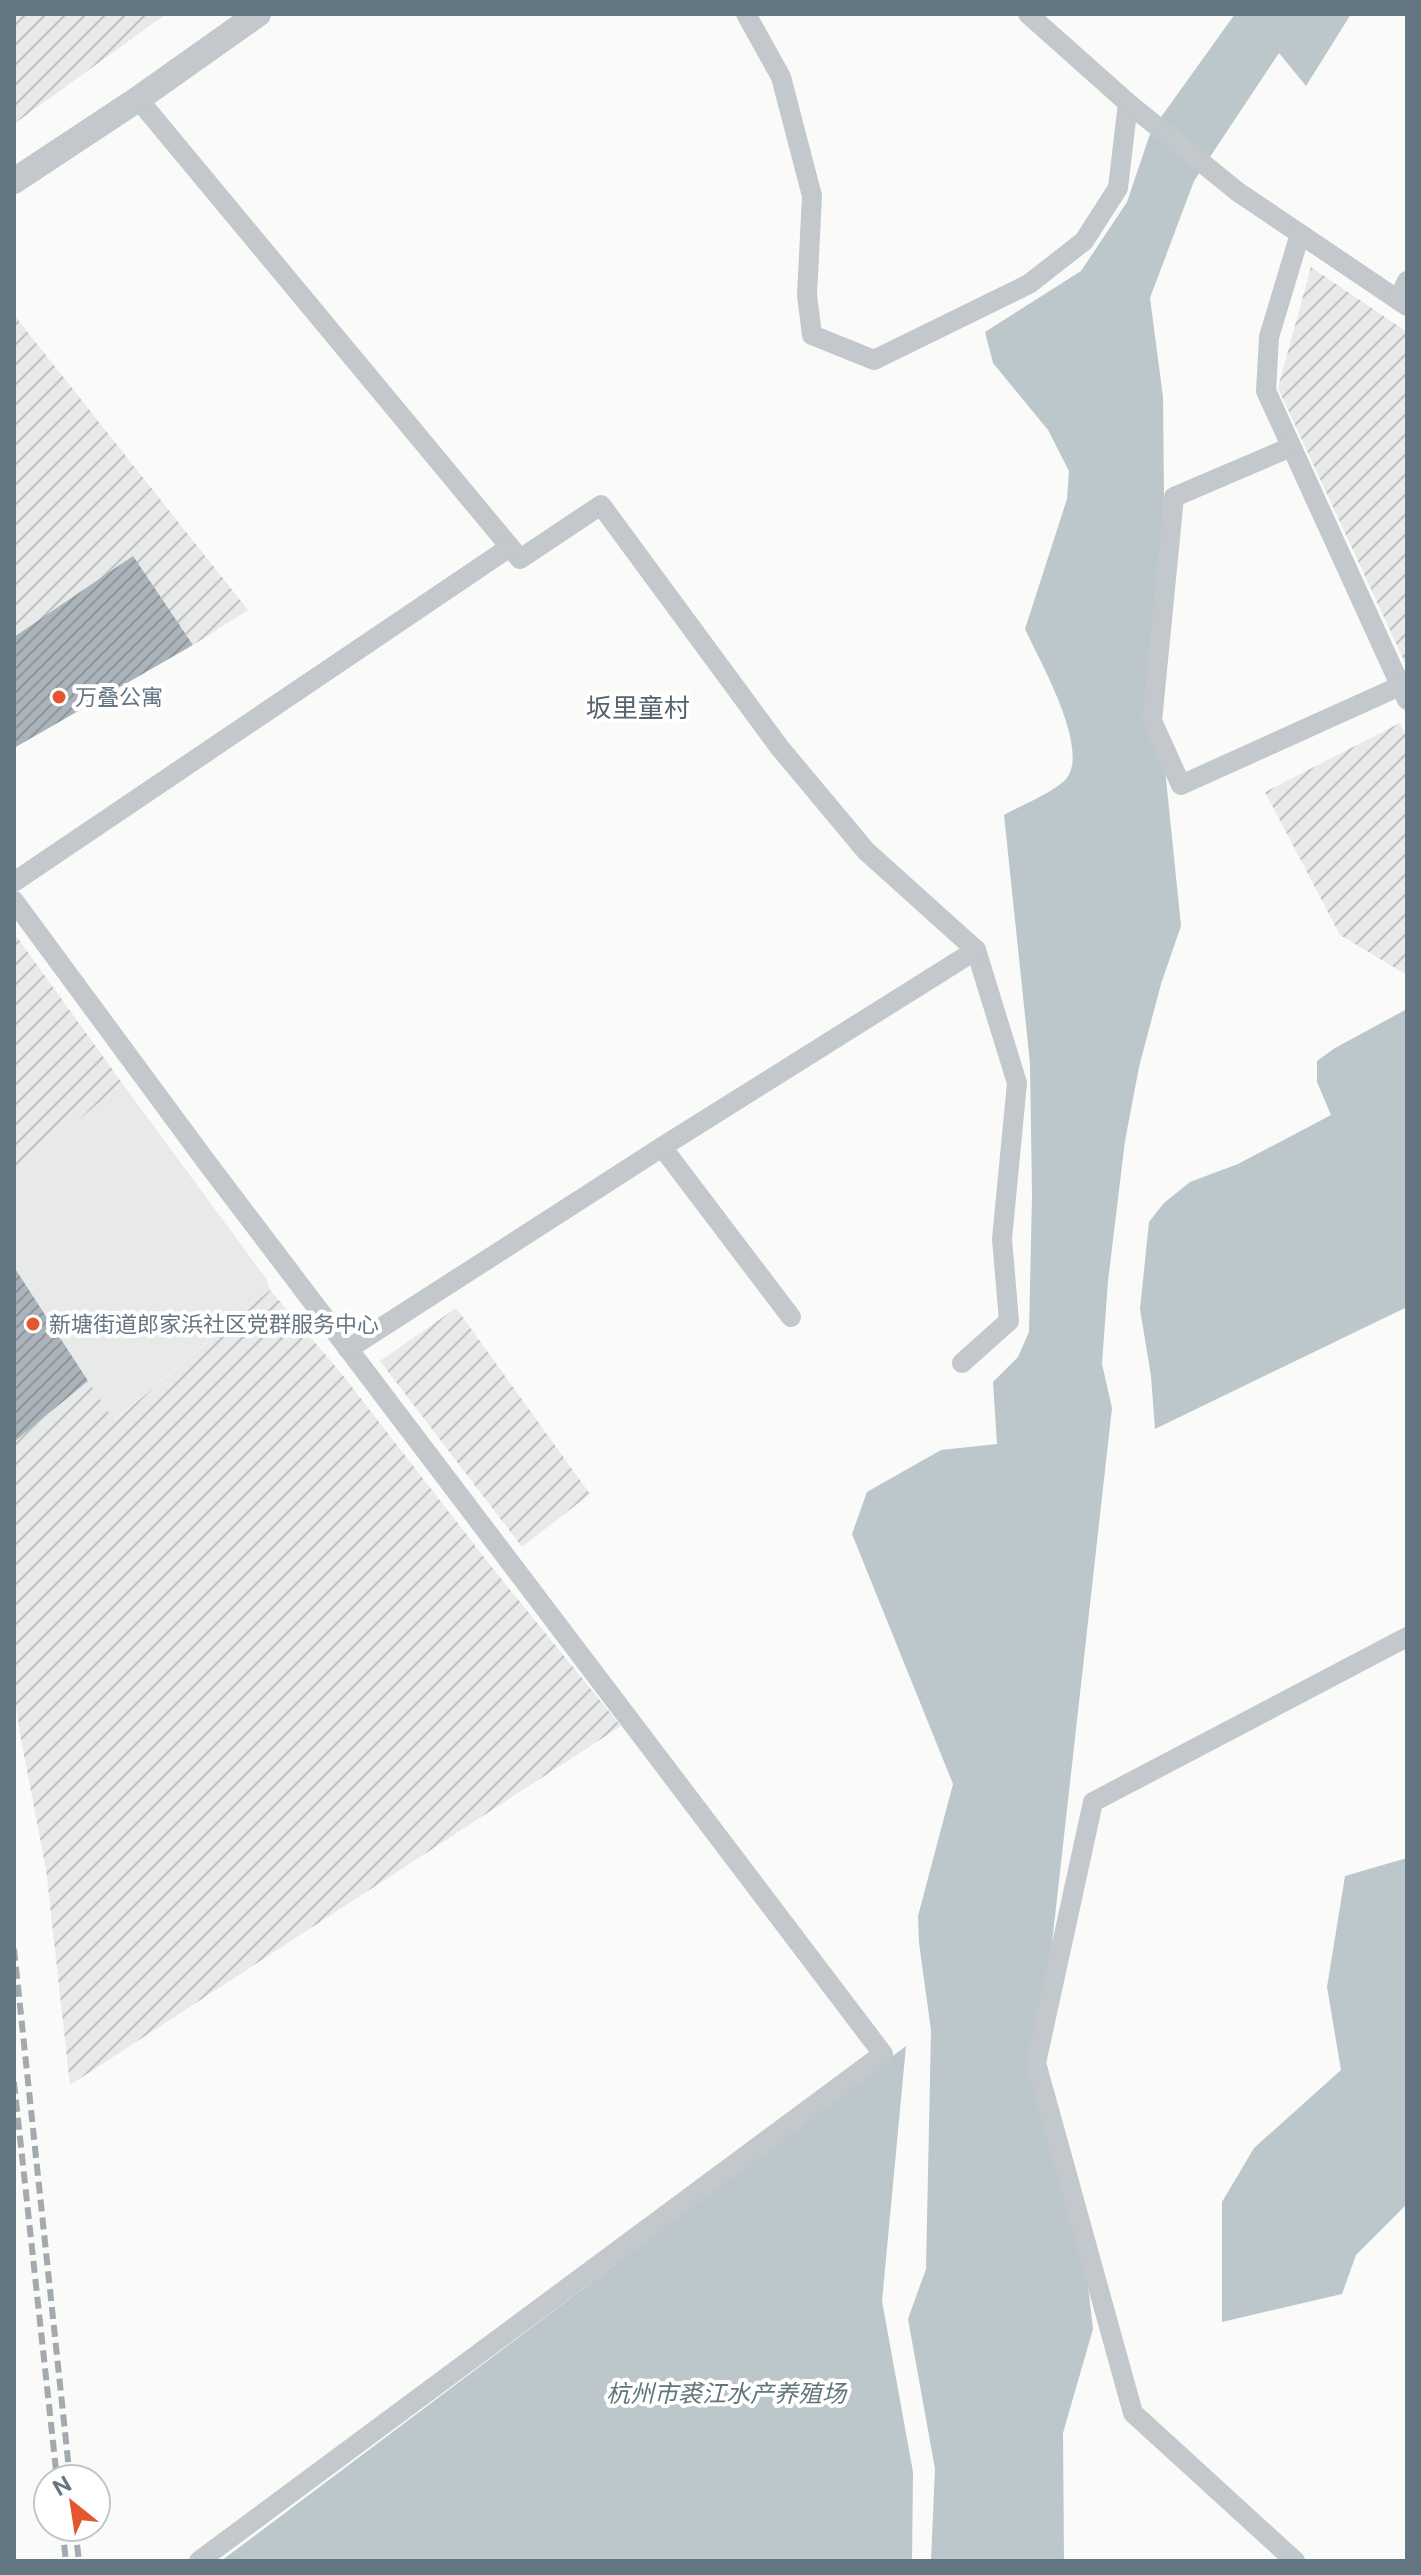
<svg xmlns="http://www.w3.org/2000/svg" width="1421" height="2575" font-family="'Public Sans','Noto Sans SC',sans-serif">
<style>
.built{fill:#e8e9e9}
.industrial{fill:url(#industrial-furrows)}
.water{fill:#bbc7cb}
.building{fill:url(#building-hatch)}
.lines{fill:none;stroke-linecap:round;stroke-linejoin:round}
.minor{stroke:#c3c8cc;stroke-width:20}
.tertiary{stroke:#c3c8cc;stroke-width:26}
.rail{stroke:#a2aab0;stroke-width:6;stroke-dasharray:12 6;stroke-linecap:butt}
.poi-dot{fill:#e4572e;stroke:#fff;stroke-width:3}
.labels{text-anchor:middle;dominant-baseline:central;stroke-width:8;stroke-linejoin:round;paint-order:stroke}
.poi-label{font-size:22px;fill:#657683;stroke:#fff;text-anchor:start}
.water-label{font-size:24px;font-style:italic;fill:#60757c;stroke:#fff}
.quarter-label{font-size:26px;fill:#57646e;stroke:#fff}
</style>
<defs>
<pattern id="industrial-furrows" width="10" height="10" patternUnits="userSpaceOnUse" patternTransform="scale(2)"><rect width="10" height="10" fill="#e8e9e9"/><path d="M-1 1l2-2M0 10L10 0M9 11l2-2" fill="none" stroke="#c0c1c2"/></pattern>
<pattern id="building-hatch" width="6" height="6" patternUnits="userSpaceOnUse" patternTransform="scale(2)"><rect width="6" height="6" fill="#aab3b9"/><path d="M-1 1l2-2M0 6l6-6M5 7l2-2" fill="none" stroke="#8e969c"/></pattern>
</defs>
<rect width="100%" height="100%" fill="#fafaf8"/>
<path class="built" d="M122 1083 267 1280 270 1290 113 1421 14 1268V1175Z"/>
<g class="industrial">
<path d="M14 14H166L14 124Z"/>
<path d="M1311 267 1407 332V667L1278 388Z"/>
<path d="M14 315 248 610 193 645 133 557 14 637Z"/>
<path d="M1400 723 1407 738V975L1340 935 1265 792Z"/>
<path d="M14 933 122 1083 14 1175Z"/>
<path d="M270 1290 341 1373 494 1570 621 1726 70 2085 46 1869 20 1734 14 1690V1442L88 1381 114 1421Z"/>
<path d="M456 1308 590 1494 522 1547 380 1361Z"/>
</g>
<g class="water">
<path d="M1235 14H1351L1306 86 1279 53 1194 181 1150 298 1163 397 1164 498 1154 661 1181 926 1161 984 1139 1067 1125 1141 1108 1281 1102 1364 1112 1408 1050 1961 1036 2030 1085 2260 1093 2329 1063 2433 1064 2561H931L935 2469 908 2319 926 2269 931 2030 919 1943 918 1916 953 1784 852 1534 867 1492 941 1450 997 1444 993 1382 1018 1357 1029 1332 1032 1195 1030 1063 1004 815C1022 805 1046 796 1063 782 1095 756 1039 660 1025 629L1067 499 1069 471 1048 430 993 363 985 332 1081 271 1127 202 1151 131Z"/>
<path d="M1407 1009V1307L1155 1429 1151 1376 1140 1309 1149 1222 1164 1203 1190 1182 1238 1164 1331 1115 1317 1082V1061L1335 1048Z"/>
<path d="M1407 1858V2204L1356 2255 1342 2294 1222 2322V2202L1254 2148 1341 2070 1327 1987 1345 1876Z"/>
<path d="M906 2046 882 2301 913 2472 912 2561H221Z"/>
</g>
<g class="building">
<path d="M133 556 193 645 14 748V637Z"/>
<path d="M14 1267 88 1381 14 1442Z"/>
</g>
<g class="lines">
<g class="minor">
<path d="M746 14 781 77 812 196 807 295 812 335 874 360 1029 284 1084 241 1118 188 1128 103"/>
<path d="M1028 14 1128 103 1238 192 1407 306"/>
<path d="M138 99 520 559 601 505 780 748 866 851 976 950 1017 1083 1002 1239 1009 1321 962 1363"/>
<path d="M1300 234 1269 337 1266 391 1407 700"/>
<path d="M1398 300 1407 281"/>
<path d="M1291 447 1174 497 1152 721 1181 785 1400 686"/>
<path d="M14 882 510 547"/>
<path d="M14 901 205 1160 883 2054 199 2561"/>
<path d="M662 1147 791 1317"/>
<path d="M348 1349 662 1147 976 950"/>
<path d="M1295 2561 1133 2413 1036 2063 1093 1802 1407 1637"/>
</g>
<path class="tertiary" d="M14 181 138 99 258 14"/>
<g class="rail">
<path d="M14 1949 70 2479"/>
<path d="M14 2082 57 2479"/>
<path d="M62 2527 66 2561"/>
<path d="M75 2527 79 2561"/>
</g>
</g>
<g class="poi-dot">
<circle cx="59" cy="697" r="8"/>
<circle cx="33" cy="1324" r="8"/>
</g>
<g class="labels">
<g class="poi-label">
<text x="75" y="697">万叠公寓</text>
<text x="49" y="1324">新塘街道郎家浜社区党群服务中心</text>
</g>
<g class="water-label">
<text x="726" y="2393">杭州市裘江水产养殖场</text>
</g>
<g class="quarter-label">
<text x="638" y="707">坂里童村</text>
</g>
</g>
<rect width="1421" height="2575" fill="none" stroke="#657683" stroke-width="32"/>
<g transform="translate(72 2503) rotate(330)"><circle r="38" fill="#ffffff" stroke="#c1c8cd" stroke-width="2"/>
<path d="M0-6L14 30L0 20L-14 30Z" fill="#e4572e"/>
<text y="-12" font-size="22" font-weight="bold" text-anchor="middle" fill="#657683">N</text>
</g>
</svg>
